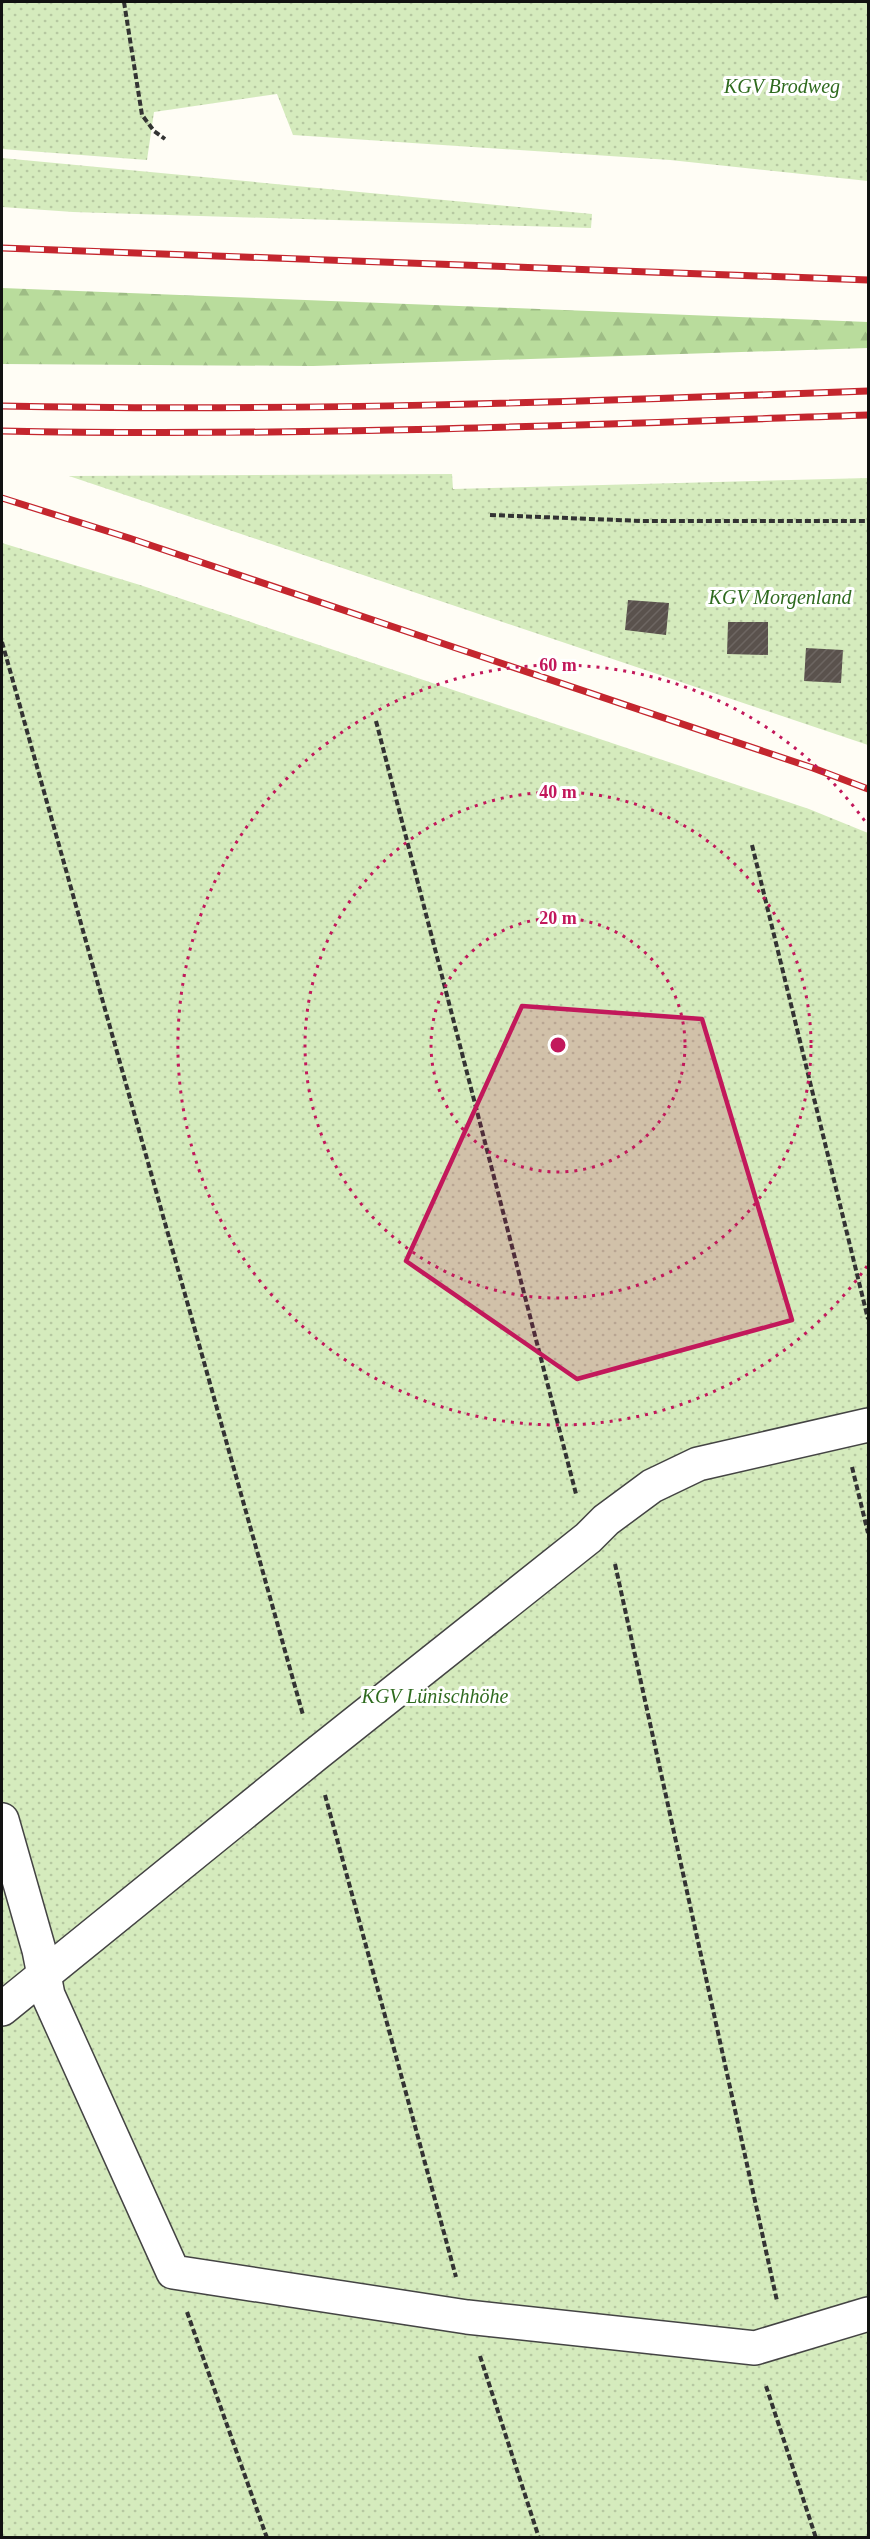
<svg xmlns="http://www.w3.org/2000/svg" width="870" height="2539" viewBox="0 0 870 2539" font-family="'Times New Roman',serif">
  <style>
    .grass { fill: url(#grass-dots) }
    .forest { fill: url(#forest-firs) }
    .building { fill: url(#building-hatch) }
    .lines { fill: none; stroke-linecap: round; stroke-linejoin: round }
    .minor-casing { stroke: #444; stroke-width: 36 }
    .path { stroke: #333; stroke-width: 4; stroke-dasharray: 6 3; stroke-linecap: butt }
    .minor { stroke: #fff; stroke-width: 33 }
    .rail-casing { stroke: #c4262e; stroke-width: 7 }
    .rail { stroke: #fff; stroke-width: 4.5; stroke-dasharray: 14; stroke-linecap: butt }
    .marked { fill: #c2185b; fill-opacity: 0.2; stroke: #c2185b; stroke-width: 4.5; stroke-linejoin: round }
    .ring { fill: none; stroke: #c2185b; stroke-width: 3; stroke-dasharray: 3 6 }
    .labels { text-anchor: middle; stroke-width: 6; stroke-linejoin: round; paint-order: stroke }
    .park-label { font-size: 20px; font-style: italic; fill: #2f6b1f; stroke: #fff }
    .centre { fill: #c2185b; stroke: #fff; stroke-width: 3 }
    .ring-label { font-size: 18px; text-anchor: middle; font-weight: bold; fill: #c2185b; stroke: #fff; stroke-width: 6; stroke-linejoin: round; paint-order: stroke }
  </style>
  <defs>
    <pattern id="grass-dots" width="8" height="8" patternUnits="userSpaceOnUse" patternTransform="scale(1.5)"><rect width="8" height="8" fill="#d5ebbd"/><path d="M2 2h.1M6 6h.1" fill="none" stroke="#b6c8a1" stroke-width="1.8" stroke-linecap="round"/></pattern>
    <pattern id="forest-firs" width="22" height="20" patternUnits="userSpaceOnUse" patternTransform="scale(1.5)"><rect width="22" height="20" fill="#b9dc9c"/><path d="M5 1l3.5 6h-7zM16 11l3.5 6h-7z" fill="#9ebc85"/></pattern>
    <pattern id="building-hatch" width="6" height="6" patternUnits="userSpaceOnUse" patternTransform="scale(1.5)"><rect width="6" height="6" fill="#5a524d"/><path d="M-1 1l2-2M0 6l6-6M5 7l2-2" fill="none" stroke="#6d6662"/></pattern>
  </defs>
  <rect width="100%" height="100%" fill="#fffdf5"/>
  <!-- grass -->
  <g class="grass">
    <polygon points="2,2 868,2 868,181 670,160 293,135 277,94 154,112 147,160 2,149"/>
    <polygon points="2,158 592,214 591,228 73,212 2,207"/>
    <polygon points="452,474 453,489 868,478 868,745 69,476"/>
    <polygon points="2,543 140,585 809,809 868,833 868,2537 2,2537"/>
  </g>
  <!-- forest -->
  <polygon class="forest" points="2,288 868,322 868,348 313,366 2,364"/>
  <!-- building -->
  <g class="building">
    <polygon points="628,600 669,603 666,635 625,630"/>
    <polygon points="728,622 768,622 768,655 727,654"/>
    <polygon points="806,648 843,650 841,683 804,681"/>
  </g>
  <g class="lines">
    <!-- minor casing -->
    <g class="minor-casing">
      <g id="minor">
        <polyline points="2,1820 39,1950 48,1995 173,2272 467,2317 755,2348 868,2314"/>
        <polyline points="2,2009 315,1755 588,1538 606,1520 652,1486 698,1464 868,1425"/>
      </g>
    </g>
    <!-- path -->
    <g class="path">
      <polyline points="124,2 142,115 154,131 165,139"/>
      <polyline points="490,515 642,521 868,521"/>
      <polyline points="2,642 303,1715"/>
      <polyline points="376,721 576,1494"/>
      <polyline points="752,845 868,1319"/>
      <polyline points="852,1467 868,1533"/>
      <polyline points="615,1564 777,2301"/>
      <polyline points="325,1795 456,2277"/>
      <polyline points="187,2312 267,2538"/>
      <polyline points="480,2356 539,2538"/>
      <polyline points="766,2386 816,2538"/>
    </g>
    <!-- minor -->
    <use href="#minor" class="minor"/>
    <!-- rail casing -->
    <g class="rail-casing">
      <g id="rail">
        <polyline points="2,248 868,280"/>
        <path d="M2,406C291,412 580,402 868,391"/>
        <path d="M2,431C291,437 579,425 868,415"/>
        <polyline points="2,498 129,538 813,768 868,789"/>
      </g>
    </g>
    <!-- rail -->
    <use href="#rail" class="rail"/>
  </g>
  <!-- marked area -->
  <path class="marked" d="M522,1006L702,1019L792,1320L577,1379L406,1261Z"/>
  <!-- distance rings -->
  <g class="ring">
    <circle cx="558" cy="1045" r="127"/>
    <circle cx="558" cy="1045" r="253"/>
    <path d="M867 1266A380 380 0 1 1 867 824"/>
  </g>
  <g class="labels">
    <!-- park labels -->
    <g class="park-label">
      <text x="782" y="93">KGV Brodweg</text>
      <text x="780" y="604">KGV Morgenland</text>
      <text x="435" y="1703">KGV Lünischhöhe</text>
    </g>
  </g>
  <circle cx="558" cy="1045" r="9" class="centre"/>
  <g class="ring-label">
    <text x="558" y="671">60 m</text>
    <text x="558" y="798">40 m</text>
    <text x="558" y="924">20 m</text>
  </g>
  <!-- border -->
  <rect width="870" height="2539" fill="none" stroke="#111111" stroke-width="6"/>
</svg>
